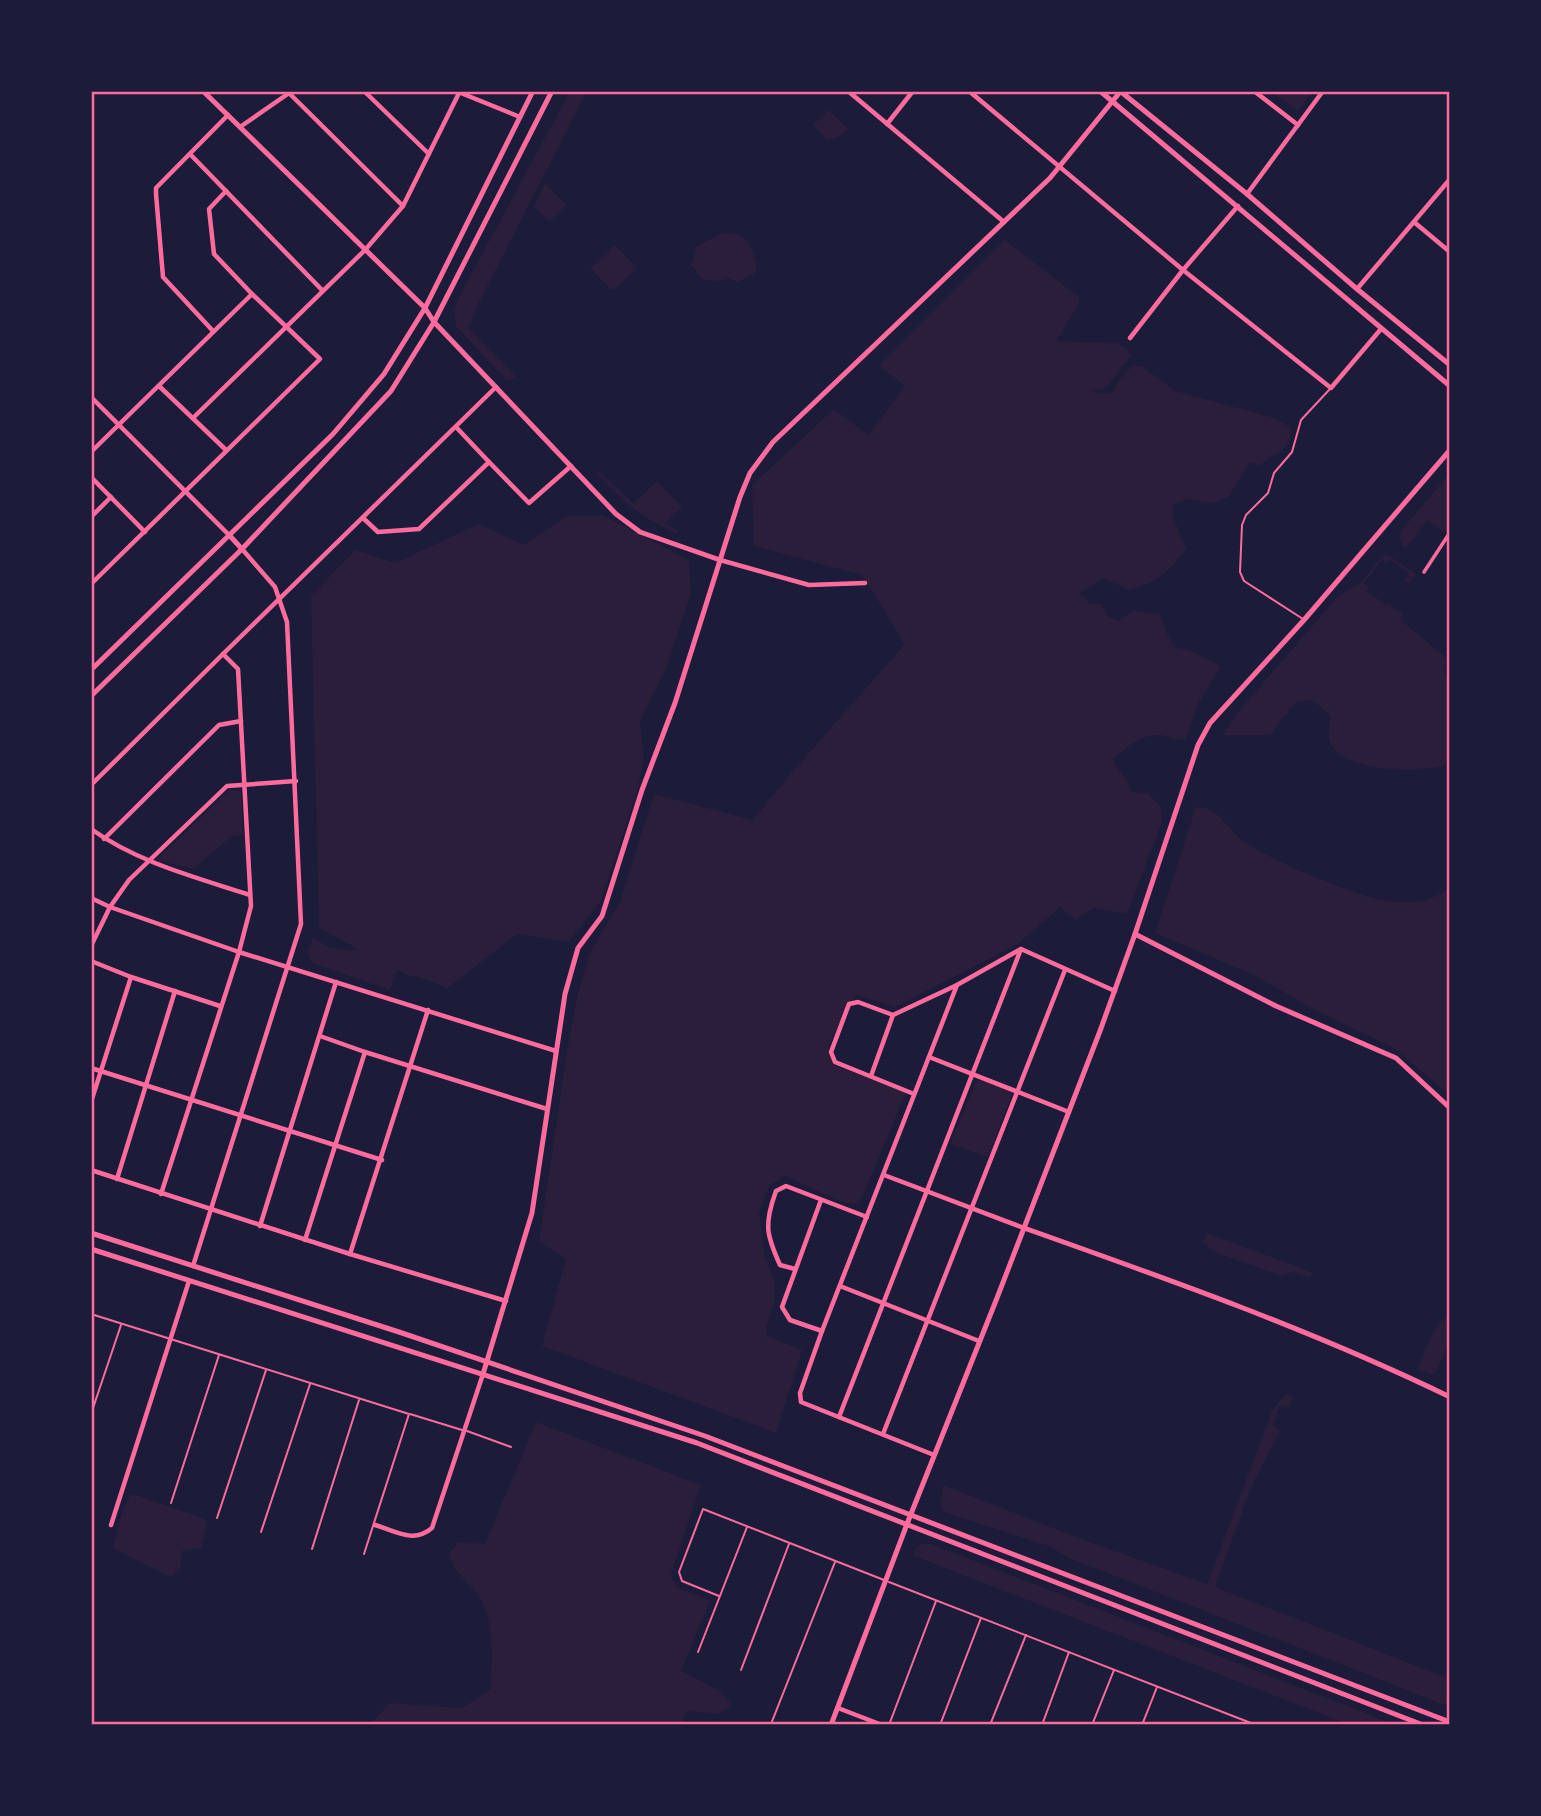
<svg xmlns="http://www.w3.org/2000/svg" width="1541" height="1816" viewBox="0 0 1541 1816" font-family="Commissioner,sans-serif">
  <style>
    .green { fill: #2a1e3b }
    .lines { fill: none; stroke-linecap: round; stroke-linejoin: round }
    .service { stroke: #ff6b9d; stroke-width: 2 }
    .pedestrian { stroke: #ff6b9d; stroke-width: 3.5 }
    .minor { stroke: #ff6b9d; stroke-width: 4.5 }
    .tertiary { stroke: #ff6b9d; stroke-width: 5 }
    .neatline { fill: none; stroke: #ff6b9d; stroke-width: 2.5 }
  </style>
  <rect width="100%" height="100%" fill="#1b1b3a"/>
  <!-- green -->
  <g class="green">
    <polygon points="570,91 587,91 478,304 469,328 515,375 515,378 507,381 456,326 454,309 466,284"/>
    <polygon points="1271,91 1313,91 1298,111"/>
    <polygon points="829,110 848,129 839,137 827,140 813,125"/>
    <polygon points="545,183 566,205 549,222 534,206"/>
    <path d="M724,232C742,234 750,239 754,256C756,264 758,267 754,274L737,282L729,278L721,281L703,280L690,264L694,258L696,247Z"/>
    <path d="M1005,240L1079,297V304L1056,341L1117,343L1128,349L1131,356L1110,383L1102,390L1092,389C1097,395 1106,394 1113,392C1117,380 1124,373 1134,365L1142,366L1175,391L1275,418L1291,428C1293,451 1273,453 1259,466L1250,462L1229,496L1213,504L1189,499L1173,504V516L1186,549C1168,573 1158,582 1129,590L1103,578L1080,593L1091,604H1101L1109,617L1118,621L1132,611L1160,614L1168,636L1175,647L1194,652L1221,666L1198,704L1186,739C1174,742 1169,735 1158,735C1140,735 1126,748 1113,759C1118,771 1127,779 1132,792L1148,793L1161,807L1162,822L1127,914L1093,908L1075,920L1060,907L1018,944L895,1007L857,995L839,1023L828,1049L835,1065L906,1093L859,1204L845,1203L785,1176L769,1186L759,1214L765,1257L774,1280V1304L766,1327L767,1336L802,1350L776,1433L542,1346L566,1259L539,1241L567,1052L577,997L590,952L619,904L654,794L753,820L791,773L905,644L862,575L754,546L752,485L834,409L868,435L905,386L879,366Z"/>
    <polygon points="615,245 635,266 635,270 615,289 611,289 590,268"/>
    <path d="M600,472L636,506L634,503L657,481L682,507L665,523L677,530L678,534C641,518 623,501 596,473Z"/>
    <polygon points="1450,473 1450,534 1445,530 1443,532 1428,520 1405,549 1399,538 1400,532"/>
    <path d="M567,516H604L689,560L691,593L667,667L640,722L644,758L638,788L601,901L569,942L517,934L446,989C432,977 414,980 397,970L390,990L312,963L307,954L313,937L330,948L355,951L358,949L319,928L311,596L355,550L395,563L479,524L524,545Z"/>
    <path d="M1388,555L1416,574L1409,584L1404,580L1409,573L1389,559L1387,563L1382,560L1364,583L1369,587L1367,591L1386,605L1388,603L1402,614V621L1443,655L1446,662L1445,674L1450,678V762C1428,776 1339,772 1330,742C1327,735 1330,723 1330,715L1312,700L1296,702L1270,735H1223L1237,713L1339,595L1360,584L1382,556Z"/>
    <polygon points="230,789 241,792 243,835 232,836 193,869 157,860"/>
    <path d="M1196,807C1220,807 1225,827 1242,840C1268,860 1350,893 1382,900C1393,902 1409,903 1420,901C1430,900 1441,893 1450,889V1095L1394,1048L1317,1011L1254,975L1155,933Z"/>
    <polygon points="981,1080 1011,1091 1012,1094 988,1157 950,1144 976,1082"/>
    <polygon points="1207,1233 1314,1273 1309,1277 1291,1272 1282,1276 1217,1253 1202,1242"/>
    <path d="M1450,1315V1340L1435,1375L1417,1370C1425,1353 1432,1323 1450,1315Z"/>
    <polygon points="1286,1393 1293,1397 1290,1407 1280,1405 1273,1425 1280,1431 1250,1490 1215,1587 1450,1679 1450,1707 1069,1558 1049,1546 946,1513 940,1505 943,1485 1084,1540 1207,1584 1272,1411"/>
    <path d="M536,1422L701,1485L671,1574L676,1587L710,1600L681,1671L720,1691L732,1705L719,1714L686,1711L682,1725H369L390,1703L462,1708L491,1689C491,1661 495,1627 482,1602C473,1582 453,1576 449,1553L458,1542L485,1544Z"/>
    <polygon points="130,1495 136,1495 205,1519 207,1525 201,1548 182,1551 180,1570 171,1577 113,1548 122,1513"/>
    <polygon points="921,1544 931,1544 1396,1725 1350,1725 914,1556 916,1547"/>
  </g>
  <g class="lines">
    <!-- service -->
    <g class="service">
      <polyline points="1303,619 1244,581 1240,572 1242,525 1246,515 1268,493 1274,473 1292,452 1301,420 1329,390"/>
      <polyline points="91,1314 409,1414 364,1554"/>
      <polyline points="91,1414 121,1325"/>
      <polyline points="410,1414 462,1430"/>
      <polyline points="467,1431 511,1447"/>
      <polyline points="171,1503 219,1355"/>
      <polyline points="217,1518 266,1370"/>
      <polyline points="261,1532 310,1384"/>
      <polyline points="312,1549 359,1400"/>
      <polyline points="889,1582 1256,1725"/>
      <polyline points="719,1596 682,1581 679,1572 703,1509 884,1580"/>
      <polyline points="698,1652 747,1527"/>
      <polyline points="741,1670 789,1544"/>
      <polyline points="771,1724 835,1562"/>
      <polyline points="889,1725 936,1601"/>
      <polyline points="940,1725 981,1618"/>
      <polyline points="990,1725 1026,1635"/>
      <polyline points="1042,1725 1069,1652"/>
      <polyline points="1092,1725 1114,1670"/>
      <polyline points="1142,1725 1157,1687"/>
    </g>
    <!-- pedestrian -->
    <polyline class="pedestrian" points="1424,572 1449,534"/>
    <!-- minor -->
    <g class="minor">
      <polyline points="364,91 429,154"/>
      <polyline points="456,91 520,117"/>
      <polyline points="848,91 1004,222"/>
      <polyline points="969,91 1183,270 1331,388 1381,329"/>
      <polyline points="1254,91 1298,125"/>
      <polyline points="289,93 403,206"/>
      <polyline points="887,124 913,91"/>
      <polyline points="240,127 292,91"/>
      <polyline points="190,154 322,290"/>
      <polyline points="1247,194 1323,91"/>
      <polyline points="1414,222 1450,252"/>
      <polyline points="1357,289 1450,179"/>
      <polyline points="213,331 163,277 156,194 156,188 228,115"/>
      <polyline points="1130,338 1183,270 1238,206"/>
      <polyline points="159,386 226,450"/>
      <polyline points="91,397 230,536"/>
      <polyline points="194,417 365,250 403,206 460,91"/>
      <polyline points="91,452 252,294"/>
      <polyline points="489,462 529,503 571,466"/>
      <polyline points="91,477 145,532"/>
      <polyline points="91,517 111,497"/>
      <polyline points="363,518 378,532 419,529 489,462 456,427"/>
      <polyline points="720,560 809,585 865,583"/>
      <polyline points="91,584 320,359 252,294 214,254 209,209 226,191"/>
      <polyline points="223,654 496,387"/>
      <polyline points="91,785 223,654 238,669 251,906 239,952 161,1194"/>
      <path d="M91,829C139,863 195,877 250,895"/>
      <polyline points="104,839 219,725 241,721"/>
      <polyline points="91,898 110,907 239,952 556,1051"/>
      <polyline points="91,946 110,907 129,880 227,786 296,781"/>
      <polyline points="91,961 131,977 220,1006"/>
      <polyline points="428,1010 350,1254 506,1301"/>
      <polyline points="893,1015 858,1002 849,1004 831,1052 835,1062 914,1094"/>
      <polyline points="320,1036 365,1052 547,1109"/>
      <polyline points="929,1057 1069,1112"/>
      <polyline points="91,1068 382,1160"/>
      <polyline points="871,1076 893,1015 957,985 1021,949 1115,991"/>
      <polyline points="91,1102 131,977"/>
      <polyline points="91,1170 350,1254"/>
      <polyline points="884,1175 1024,1228"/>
      <polyline points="117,1179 175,991"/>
      <polyline points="821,1200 782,1307 790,1320 822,1331"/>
      <polyline points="260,1226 336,982"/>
      <polyline points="305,1240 365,1052"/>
      <polyline points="193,1266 301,924 287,622 275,587 242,549"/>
      <path d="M795,1269L780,1265C766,1234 764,1224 776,1191L786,1186L867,1217"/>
      <polyline points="840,1286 979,1341"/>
      <polyline points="839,1417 1021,949"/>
      <polyline points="883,1434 1065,970"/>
      <polyline points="934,1455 801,1402 800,1393 822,1331 957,985"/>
      <polyline points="111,1525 189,1281"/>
      <path d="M375,1525C396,1531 413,1544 432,1528L483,1374"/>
      <polyline points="838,1708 882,1725"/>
      <polyline points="91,1723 92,1725"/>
    </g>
    <!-- tertiary -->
    <g class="tertiary">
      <polyline points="203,91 425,308 434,322 616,514 640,532 720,560"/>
      <polyline points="1100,91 1450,386"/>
      <polyline points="1120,91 1247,194 1357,289 1450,365"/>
      <polyline points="230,536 242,549"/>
      <polyline points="91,670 333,434 384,374 425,308 533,91"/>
      <polyline points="91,696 242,549 391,391 434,322 552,91"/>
      <polyline points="1135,934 1276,1006 1396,1058 1450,1108"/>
      <path d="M1024,1228C1168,1279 1312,1330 1450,1397"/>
      <polyline points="91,1233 399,1332 705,1436 1450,1722"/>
      <polyline points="91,1249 697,1443 1423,1725"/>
      <polyline points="483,1374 532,1213 565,994 578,948 602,916 642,790 675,703 740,497 750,473 773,442 1050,178 1120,92"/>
      <polyline points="831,1725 907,1524 997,1298 1100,1031 1135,934 1198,745 1210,723 1304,620 1450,450"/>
    </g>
  </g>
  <!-- border -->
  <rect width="1541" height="1816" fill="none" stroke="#1b1b3a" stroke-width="186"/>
  <rect x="93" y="93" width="1355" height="1630" class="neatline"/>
</svg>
